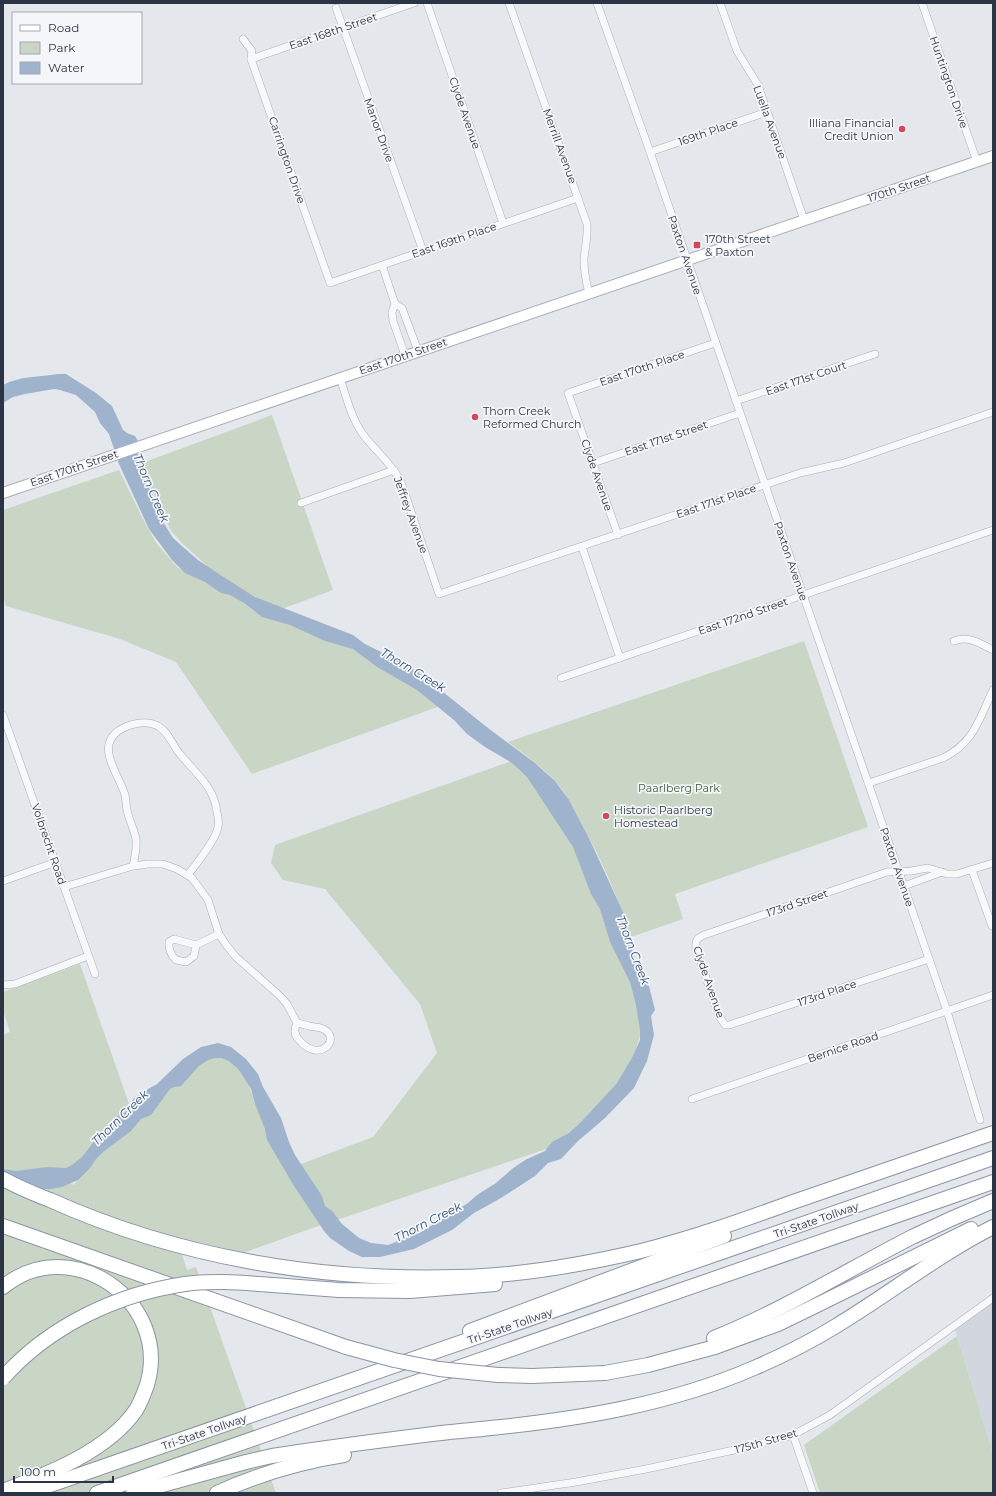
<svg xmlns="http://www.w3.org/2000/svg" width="996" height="1496" viewBox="0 0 996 1496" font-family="Montserrat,sans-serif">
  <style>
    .built { fill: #d2d6de }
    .green { fill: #c9d6c5 }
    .water { fill: #9fb4cc }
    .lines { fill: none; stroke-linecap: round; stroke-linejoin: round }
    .street-casing { stroke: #a9aeb7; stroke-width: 8 }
    .secondary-casing { stroke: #a9aeb7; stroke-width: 12 }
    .highway-casing { stroke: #8b94a3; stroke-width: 16 }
    .street { stroke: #f7f8fa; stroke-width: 7 }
    .secondary { stroke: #fff; stroke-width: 10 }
    .highway { stroke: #fff; stroke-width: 14 }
    .highway-bridge-casing { stroke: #8b94a3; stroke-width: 16; stroke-linecap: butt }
    .highway-bridge { stroke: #fff; stroke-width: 14 }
    .poi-dot { fill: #d1495b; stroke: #f4f6f9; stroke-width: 1.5 }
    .labels { text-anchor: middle; stroke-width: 3.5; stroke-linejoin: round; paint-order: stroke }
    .street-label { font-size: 11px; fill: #2b3445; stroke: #f4f6f9 }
    .poi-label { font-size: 11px; fill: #2b3445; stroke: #f4f6f9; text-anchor: start }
    .park-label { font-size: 11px; fill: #3f6138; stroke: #f4f6f9 }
    .water-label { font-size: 12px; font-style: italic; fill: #34527a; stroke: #f4f6f9 }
  </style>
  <rect width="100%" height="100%" fill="#e4e7ec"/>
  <!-- built -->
  <polygon class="built" points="993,1302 993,1454 954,1326"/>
  <!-- green -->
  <g class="green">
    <polygon points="272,415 333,590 279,610 214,574 203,562 182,543 171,531 148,482 142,463"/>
    <polygon points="119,470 143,519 157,544 178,568 259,609 320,632 413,680 443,705 252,774 176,662 120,639 6,606 3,597 3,510"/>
    <path d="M804,641L868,827L675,894L683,919L631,937C618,897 601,859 581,822C573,808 566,793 555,781C541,766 524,754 508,742Z"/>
    <polygon points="520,758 541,775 637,986 640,1035 632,1064 596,1109 555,1146 331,1222 293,1167 373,1137 437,1053 420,1004 325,889 283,880 271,863 275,845"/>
    <path d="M80,964L134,1118L67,1171H50L74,1185L95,1154L199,1062C204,1060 212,1057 217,1057C240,1059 250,1086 255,1104L324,1224L243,1253L176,1237L187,1270L196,1267L276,1493H3V1035L10,1032L3,1010V992Z"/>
    <polygon points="957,1336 993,1454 993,1493 820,1493 804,1445"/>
  </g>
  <!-- water -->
  <path class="water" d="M58,374H66L96,393L112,406L123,430L127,433L135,436L138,441V462L143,478L152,493L160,517L173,538L183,547L198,560L219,574L255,597L353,635L365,644L381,652L418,672L488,728L535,763L555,781L569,800L588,836L623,912L631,937L633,953L639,969L648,982L655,1010L651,1016L654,1035L647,1061L634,1088L605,1118L578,1141L561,1159L548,1163L535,1176L501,1198L474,1213L452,1230L414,1249L380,1257H362L349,1251L330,1238L324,1231L294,1186L267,1140L265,1129L255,1104L251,1089L239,1070L230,1062L222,1058H215L208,1060L199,1066L181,1086L174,1087L170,1089L151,1115L141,1119L131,1131L103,1152L96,1159L90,1168L78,1180L62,1187L50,1189H33L3,1185V1169L16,1171L47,1167L66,1168L72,1165L82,1157L93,1143L119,1115L126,1112L129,1109L133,1099L141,1093L157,1084L183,1059L201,1047L218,1043L231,1047L246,1059L258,1074L263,1087L281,1118L289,1142L295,1155L322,1196L325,1206L332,1211L342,1224L359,1238L371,1243L388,1245L421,1232L468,1203L477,1195L496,1183L512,1169L525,1160L545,1151L552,1142L569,1133L582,1121L617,1083L633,1056L640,1040V1031L636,1005L630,982L610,942L600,909L591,894L573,847L527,777L512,763L485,747L467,734L454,720L417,690L377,667L353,649L325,641L290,625L262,617L244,603L230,595L221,593L205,582L185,573L172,560L149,529L119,464L109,434L100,423L95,412L76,395L60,390L54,389L25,394L13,397L3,403V385C19,376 40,377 58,374Z"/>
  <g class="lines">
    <!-- street casing -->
    <g class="street-casing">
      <g id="street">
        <polyline points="427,3 503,223"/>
        <path d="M509,3L587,224C588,237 585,247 584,259C584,271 586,282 589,293"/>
        <polyline points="597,3 650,152 929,959 947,1011 980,1120"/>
        <polyline points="720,3 737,51 758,85 804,220"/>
        <polyline points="922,3 977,162"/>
        <polyline points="336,8 423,251"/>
        <polyline points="243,39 252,51 251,59 330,283 578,198"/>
        <polyline points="251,59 414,3"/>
        <polyline points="650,152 767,112"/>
        <polyline points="382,265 395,304 392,312 393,321 405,355"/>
        <polyline points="395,304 402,308 418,351"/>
        <path d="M340,378C346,396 351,417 362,433C374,450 392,463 401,482L439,594L800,473L844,463L993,412"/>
        <polyline points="736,401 875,354"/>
        <polyline points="593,463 740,413"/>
        <polyline points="301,503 394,470"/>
        <polyline points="618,535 568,393 715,343"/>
        <polyline points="582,547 620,658"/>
        <path d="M954,641C968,635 981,644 993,650"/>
        <polyline points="561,678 993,530"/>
        <polyline points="3,715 95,974"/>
        <path d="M869,783L943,758C974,743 979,719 993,690"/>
        <path d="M133,866C135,857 137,848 136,839C134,829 129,820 127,810C126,805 126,800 125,795C121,780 103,756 110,741C116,726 144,718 158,726C168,731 173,746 180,754C195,773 214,786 217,812C218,816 219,822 218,827C216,840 196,864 188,875"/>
        <polyline points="972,870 992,926"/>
        <polyline points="3,881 56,862"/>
        <polyline points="904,886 942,872"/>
        <path d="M64,887L133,866L148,864H163L177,869L192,878L208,900L219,934L227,946L236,957L280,996L287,1004L297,1023C294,1029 294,1035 299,1040C320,1065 344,1037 321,1028C318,1027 313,1027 309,1026C305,1025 302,1024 297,1023"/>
        <path d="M196,945L194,956L186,962L176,960C171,955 168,950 169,942L174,939L196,945L219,934"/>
        <path d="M929,959L729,1025H725L719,1016L696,948C695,941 697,938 704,935L887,872L911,871L928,868L947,874H957L993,863"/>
        <polyline points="3,985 15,984 88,956"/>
        <polyline points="692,1099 993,995"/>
        <polyline points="793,1435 813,1493"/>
        <polyline points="501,1493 576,1482 646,1469 734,1450 793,1435 830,1415 993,1298"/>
      </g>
    </g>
    <!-- secondary casing -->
    <g class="secondary-casing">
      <polyline id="secondary" points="3,493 993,156"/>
    </g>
    <!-- highway casing -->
    <g class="highway-casing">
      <g id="highway">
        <path d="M3,1179C18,1187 34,1194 50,1200C177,1257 318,1281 457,1277C519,1276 581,1265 641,1251C693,1238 743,1220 793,1202C860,1179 926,1156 993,1133"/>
        <polyline points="3,1226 346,1347"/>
        <polyline points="273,1285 339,1290 410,1291 495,1284"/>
        <path d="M3,1287C70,1231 172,1301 147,1385C144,1393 141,1402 136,1410C108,1451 48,1474 3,1491"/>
        <polyline points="470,1331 724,1236"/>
        <path d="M714,1338C783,1310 846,1271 912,1237C939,1224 966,1212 993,1201"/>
        <polyline points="498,1375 532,1376 605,1373 648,1365 715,1347 778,1324 813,1307 971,1229"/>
        <polyline points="27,1493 993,1158"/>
        <polyline points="97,1493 993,1182"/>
        <path d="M133,1493L246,1462L272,1456C328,1447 385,1440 441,1433C458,1431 474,1430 491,1428C580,1419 671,1404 754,1368C782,1356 810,1342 836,1326C889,1294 938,1255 993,1227"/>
        <path d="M217,1493C259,1474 298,1462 344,1455"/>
      </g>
    </g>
    <!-- street -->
    <use href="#street" class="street"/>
    <!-- secondary -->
    <use href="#secondary" class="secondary"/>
    <!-- highway -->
    <use href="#highway" class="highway"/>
    <!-- highway-bridge casing -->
    <g class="highway-bridge-casing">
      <g id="highway-bridge">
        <polyline points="346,1347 394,1360 439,1369 498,1375"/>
        <path d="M3,1378C49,1326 117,1294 185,1284C214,1280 244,1283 273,1285"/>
      </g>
    </g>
    <!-- highway-bridge -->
    <use href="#highway-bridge" class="highway-bridge"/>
  </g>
  <!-- markers -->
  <g class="poi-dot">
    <circle cx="902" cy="129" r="4"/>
    <rect x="693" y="241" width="8" height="8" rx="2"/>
    <circle cx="475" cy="417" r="4"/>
    <circle cx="606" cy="816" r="4"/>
  </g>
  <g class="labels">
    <!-- street labels -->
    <g class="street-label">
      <text transform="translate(333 31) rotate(-19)" y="4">East 168th Street</text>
      <text transform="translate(949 82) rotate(71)" y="4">Huntington Drive</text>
      <text transform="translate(465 113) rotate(71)" y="4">Clyde Avenue</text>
      <text transform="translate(770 122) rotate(70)" y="4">Luella Avenue</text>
      <text transform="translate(379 130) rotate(70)" y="4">Manor Drive</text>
      <text transform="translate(708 132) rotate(-19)" y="4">169th Place</text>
      <text transform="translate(560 146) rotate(70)" y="4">Merrill Avenue</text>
      <text transform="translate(287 160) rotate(71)" y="4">Carrington Drive</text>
      <text transform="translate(899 188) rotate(-19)" y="4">170th Street</text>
      <text transform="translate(454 240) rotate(-19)" y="4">East 169th Place</text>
      <text transform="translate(685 255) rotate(71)" y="4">Paxton Avenue</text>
      <text transform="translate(403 356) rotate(-19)" y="4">East 170th Street</text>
      <text transform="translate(642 368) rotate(-19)" y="4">East 170th Place</text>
      <text transform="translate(806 378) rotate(-19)" y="4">East 171st Court</text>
      <text transform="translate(666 438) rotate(-19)" y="4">East 171st Street</text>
      <text transform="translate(74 468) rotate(-19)" y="4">East 170th Street</text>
      <text transform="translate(597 475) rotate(71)" y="4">Clyde Avenue</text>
      <text transform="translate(716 501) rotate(-19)" y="4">East 171st Place</text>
      <text transform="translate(411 515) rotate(70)" y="4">Jeffrey Avenue</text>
      <text transform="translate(791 561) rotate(71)" y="4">Paxton Avenue</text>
      <text transform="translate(743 616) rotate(-19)" y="4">East 172nd Street</text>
      <text transform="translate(49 844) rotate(71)" y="4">Volbrecht Road</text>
      <text transform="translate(897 867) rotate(71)" y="4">Paxton Avenue</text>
      <text transform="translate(797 903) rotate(-19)" y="4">173rd Street</text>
      <text transform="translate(709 982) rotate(71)" y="4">Clyde Avenue</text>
      <text transform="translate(827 993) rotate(-19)" y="4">173rd Place</text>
      <text transform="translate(843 1047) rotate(-19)" y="4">Bernice Road</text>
      <text transform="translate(816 1220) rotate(-19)" y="4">Tri-State Tollway</text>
      <text transform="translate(510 1326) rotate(-19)" y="4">Tri-State Tollway</text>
      <text transform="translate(204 1432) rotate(-19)" y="4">Tri-State Tollway</text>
      <text transform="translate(766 1441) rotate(-16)" y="4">175th Street</text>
    </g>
    <!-- poi labels -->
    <g class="poi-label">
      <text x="894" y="127" text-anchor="end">Illiana Financial<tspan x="894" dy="13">Credit Union</tspan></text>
      <text x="705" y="243">170th Street<tspan x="705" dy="13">&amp; Paxton</tspan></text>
      <text x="483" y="415">Thorn Creek<tspan x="483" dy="13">Reformed Church</tspan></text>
      <text x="614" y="814">Historic Paarlberg<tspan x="614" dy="13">Homestead</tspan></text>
    </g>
    <!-- park labels -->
    <g class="park-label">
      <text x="679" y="792">Paarlberg Park</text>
    </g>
    <!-- water labels -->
    <g class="water-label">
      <text transform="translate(151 488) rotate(67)" y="4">Thorn Creek</text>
      <text transform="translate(413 670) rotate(31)" y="4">Thorn Creek</text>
      <text transform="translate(633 950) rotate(69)" y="4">Thorn Creek</text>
      <text transform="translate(120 1118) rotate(-44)" y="4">Thorn Creek</text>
      <text transform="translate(428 1222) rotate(-27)" y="4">Thorn Creek</text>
    </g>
  </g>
  <!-- border -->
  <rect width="996" height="1496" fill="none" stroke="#2b3445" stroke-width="8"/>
  <!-- legend -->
  <rect x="12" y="12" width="130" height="72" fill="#f4f6f9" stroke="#a4a8b1"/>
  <rect x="20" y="25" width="20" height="6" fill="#ffffff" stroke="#a4a8b1"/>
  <text x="48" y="32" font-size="12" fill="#2b3445">Road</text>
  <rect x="20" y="42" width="20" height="12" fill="#c9d6c5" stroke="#a4a8b1"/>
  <text x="48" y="52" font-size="12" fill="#2b3445">Park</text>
  <rect x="20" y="62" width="20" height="12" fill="#9fb4cc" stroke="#a4a8b1"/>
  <text x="48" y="72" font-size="12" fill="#2b3445">Water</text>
  <!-- scale -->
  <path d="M14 1476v6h99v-6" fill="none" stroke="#2b3445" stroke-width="2"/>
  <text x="20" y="1476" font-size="12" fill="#2b3445" stroke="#f4f6f9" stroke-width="3" paint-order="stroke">100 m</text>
</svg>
